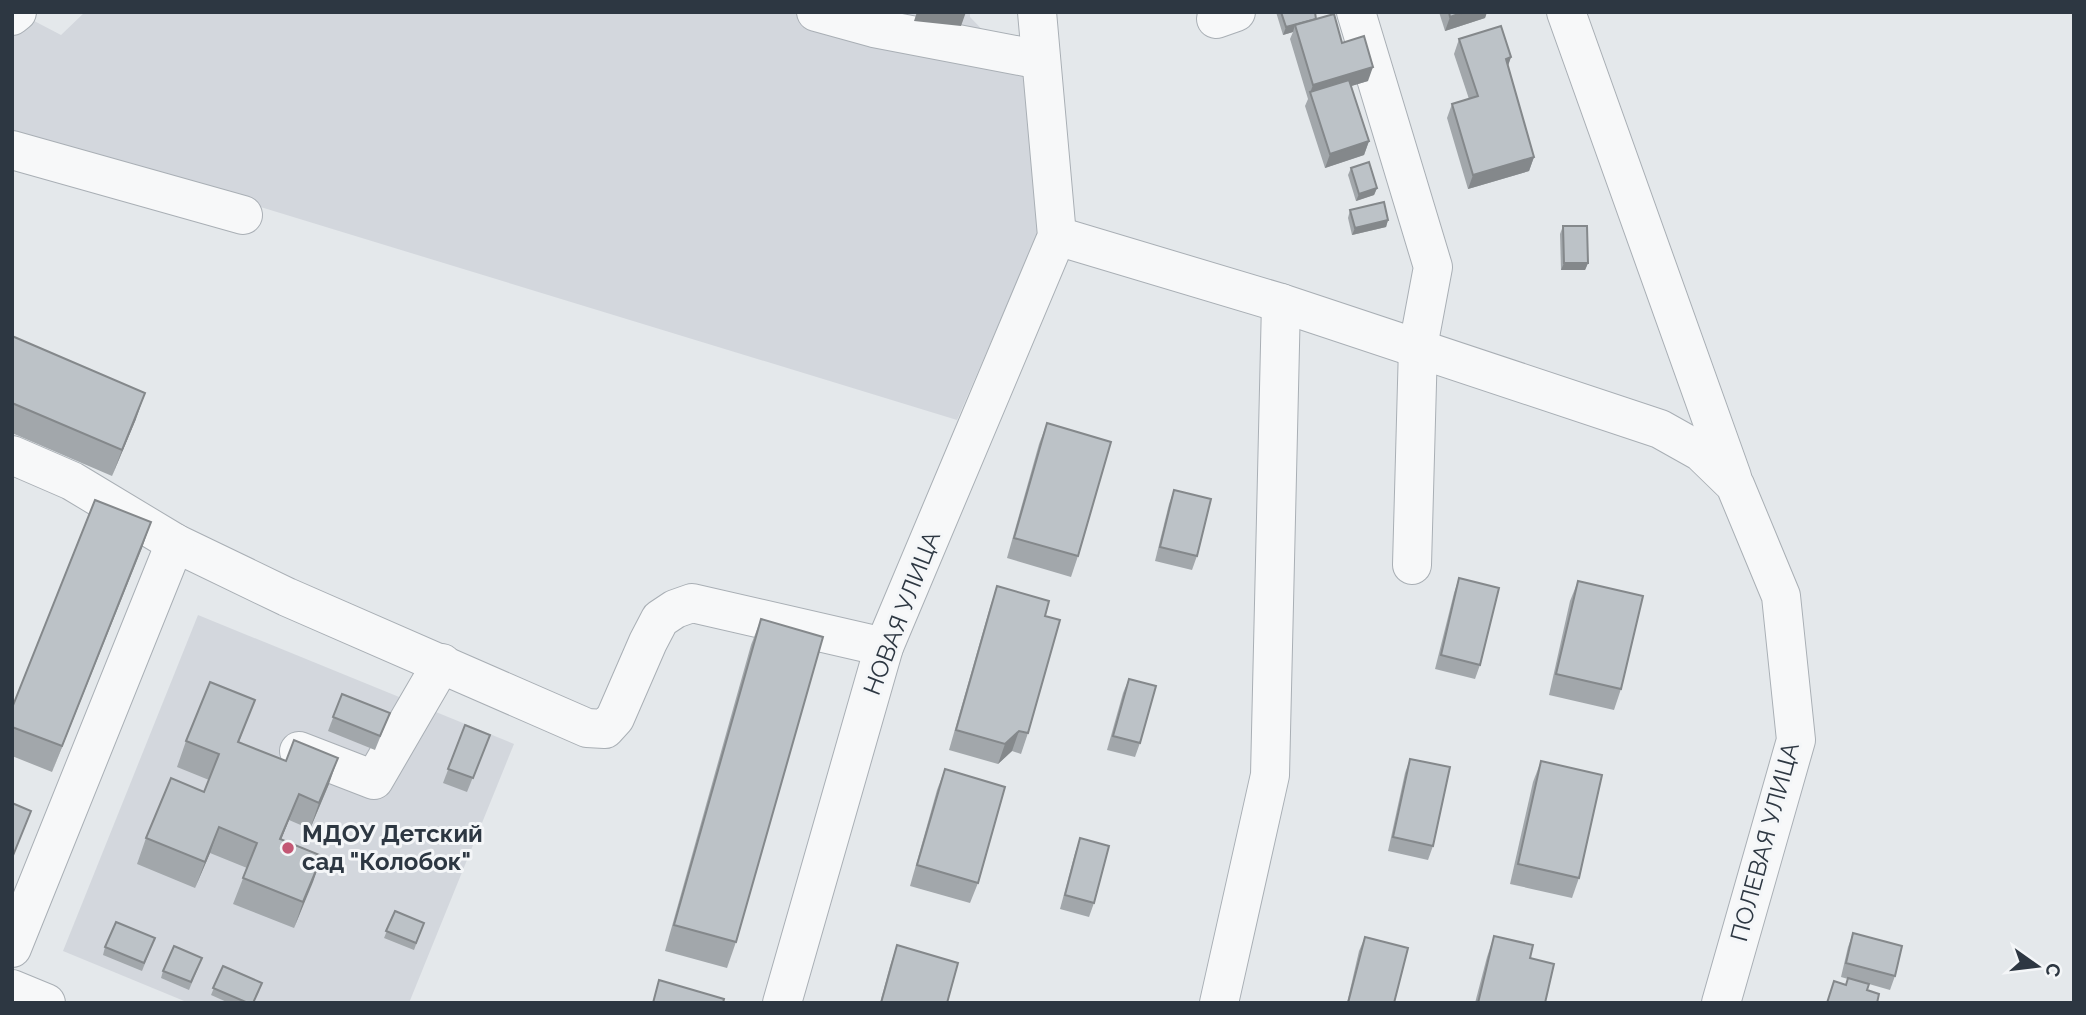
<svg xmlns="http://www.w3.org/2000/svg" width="2086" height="1015" viewBox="0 0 2086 1015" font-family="Raleway,sans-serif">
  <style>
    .built { fill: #d3d7dd }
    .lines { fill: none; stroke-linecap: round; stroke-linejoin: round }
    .minor-casing { stroke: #a9afb5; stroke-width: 40 }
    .minor { stroke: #f7f8f9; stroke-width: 38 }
    .wall { fill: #a2a7ab }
    .shaded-wall { fill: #84888b }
    .building { fill: #bcc2c7; stroke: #84888b; stroke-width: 2 }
    .poi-dot { fill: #c35774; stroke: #f4f6f8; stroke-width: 2.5 }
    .labels { text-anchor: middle; stroke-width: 6; stroke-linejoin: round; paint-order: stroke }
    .street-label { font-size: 24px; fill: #2d3742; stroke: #f4f6f8 }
    .poi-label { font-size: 24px; font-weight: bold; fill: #2d3742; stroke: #f4f6f8; text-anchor: start }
  </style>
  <rect width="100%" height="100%" fill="#e4e8eb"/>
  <!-- built -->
  <g class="built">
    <polygon points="12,12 17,12 61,35 85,12 970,12 970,17 1027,76 1038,233 957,420 12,131"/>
    <polygon points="198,615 514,744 409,1003 189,1003 63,951"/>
  </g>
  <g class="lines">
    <!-- minor casing -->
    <g class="minor-casing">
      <g id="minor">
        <polyline points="816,12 874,28 1041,60"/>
        <polyline points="1356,12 1433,267 1418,347 1412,565"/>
        <polyline points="1566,12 1732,477"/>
        <polyline points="12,16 17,12"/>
        <polyline points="1216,19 1236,12"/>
        <polyline points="12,150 243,215"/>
        <polyline points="1057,236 1281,303 1660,429 1701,452 1735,485 1781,596 1796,740 1721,1003"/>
        <polyline points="12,455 72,481 175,543 287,597 587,728 605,729 615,718 648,642 660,619 675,609 692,603 884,647"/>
        <polyline points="299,751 374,780 442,663"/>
        <polyline points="12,948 175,543"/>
        <polyline points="12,989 46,1003"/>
        <polyline points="782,1003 884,647 1057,236 1037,12"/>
        <polyline points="1219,1003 1270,775 1281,303"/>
      </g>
    </g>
    <!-- minor -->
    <use href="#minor" class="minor"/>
  </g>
  <!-- wall -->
  <g class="wall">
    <polygon points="1276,12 1315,12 1316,19 1342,43 1368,81 1351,86 1369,141 1364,155 1325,168 1305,106 1308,99 1290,39 1293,32 1283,35"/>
    <polygon points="1439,12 1487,12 1485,18 1445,31"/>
    <polygon points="1459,39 1511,57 1508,66 1534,157 1529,171 1468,189 1447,118 1452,104 1469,99 1454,54"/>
    <polygon points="1351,168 1377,188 1374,195 1356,201 1348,175"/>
    <polygon points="1350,210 1388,220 1386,227 1352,235 1348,218"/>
    <polygon points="1563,226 1588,263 1585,270 1561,270 1560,234"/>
    <polygon points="12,336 136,419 112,476 12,433"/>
    <polygon points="1047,423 1078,556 1071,577 1007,558 1039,444"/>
    <polygon points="1174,490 1197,556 1192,570 1155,561 1169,504"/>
    <polygon points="151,522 52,772 12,756 12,708"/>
    <polygon points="1459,578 1480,665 1475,679 1435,669 1454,593"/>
    <polygon points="1578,581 1621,689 1614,710 1549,695 1570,601"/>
    <polygon points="997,586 1045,616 1028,733 1021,754 1012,751 998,764 949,750 990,607"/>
    <polygon points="761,619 736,942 727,968 665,951 751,645"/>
    <polygon points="1129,679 1140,743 1135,757 1107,750 1123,693"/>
    <polygon points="342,694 390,713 375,750 328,731"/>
    <polygon points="465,725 490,735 467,792 443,783"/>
    <polygon points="245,726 239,742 329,784 310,829 289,820 281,839 322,856 294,928 233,904 247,868 210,853 195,888 137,864 146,838 204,792 209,780 177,767 186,741"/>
    <polygon points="1410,759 1433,846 1428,860 1388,851 1405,773"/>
    <polygon points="1541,761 1579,878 1572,898 1510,884 1533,782"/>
    <polygon points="945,769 978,883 970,903 910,886 937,790"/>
    <polygon points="1080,838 1094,903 1089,917 1060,909 1075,853"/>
    <polygon points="395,911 424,923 414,950 384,938"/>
    <polygon points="1853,933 1895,976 1890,990 1869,984 1867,990 1877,1003 1827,1003 1834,981 1846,985 1848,979 1841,977 1848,947"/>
    <polygon points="1494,936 1530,958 1545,1003 1475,1003 1487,957"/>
    <polygon points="1365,937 1394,1003 1347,1003 1359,951"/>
    <polygon points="155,938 142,971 103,955 105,947"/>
    <polygon points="897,945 947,1003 880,1003 890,966"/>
    <polygon points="202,958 189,990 161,978 163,971"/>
    <polygon points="223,966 254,1003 229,1003 211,995"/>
  </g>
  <!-- shaded-wall -->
  <g class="shaded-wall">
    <polygon points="917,12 966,12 961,26 914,21"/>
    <polygon points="1464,12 1487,12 1485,18 1445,31 1450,17"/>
    <polygon points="1316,19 1295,25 1293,32 1283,35 1286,27"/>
    <polygon points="1511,57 1506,71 1506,59"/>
    <polygon points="1373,67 1368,81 1312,98 1310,93 1313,85"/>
    <polygon points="1369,141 1364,155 1325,168 1330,154"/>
    <polygon points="1534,157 1529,171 1468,189 1473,175"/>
    <polygon points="1377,188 1374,195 1356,201 1359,194"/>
    <polygon points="1388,220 1386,227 1352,235 1355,228"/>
    <polygon points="1564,263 1588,263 1585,270 1561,270"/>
    <polygon points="145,393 136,419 112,476 122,450"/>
    <polygon points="151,522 142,548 52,772 62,746"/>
    <polygon points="1019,731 1012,751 998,764 1005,744"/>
    <polygon points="338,758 329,784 310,829 319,803"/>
    <polygon points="299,794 289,820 271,865 280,839"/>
    <polygon points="219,827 210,853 195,888 205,862"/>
    <polygon points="322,856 313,882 294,928 303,902"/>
  </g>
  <!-- building -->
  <g class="building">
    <polygon points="1281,12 1315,12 1316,19 1286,27"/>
    <polygon points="1449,12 1464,12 1450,17"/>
    <polygon points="1334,14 1342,43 1364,36 1373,67 1313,85 1295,25"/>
    <polygon points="1501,26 1511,57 1506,59 1534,157 1473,175 1452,104 1478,96 1459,39"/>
    <polygon points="1349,80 1369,141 1330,154 1310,92"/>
    <polygon points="1369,162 1377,188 1359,194 1351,168"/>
    <polygon points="1384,202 1388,220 1355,228 1350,210"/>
    <polygon points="1563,226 1587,226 1588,263 1564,263"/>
    <polygon points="12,336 145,393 122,450 12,403"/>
    <polygon points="1047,423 1111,442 1078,556 1014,538"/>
    <polygon points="1174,490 1211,499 1197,556 1160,547"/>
    <polygon points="95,500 151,522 62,746 12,727 12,708"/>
    <polygon points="1459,578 1499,588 1480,665 1441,655"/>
    <polygon points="1578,581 1643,596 1621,689 1556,674"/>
    <polygon points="997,586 1049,601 1045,616 1060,620 1028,733 1019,731 1005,744 956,730"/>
    <polygon points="761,619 823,637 736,942 674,925"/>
    <polygon points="1129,679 1156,686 1140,743 1113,736"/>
    <polygon points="210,682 255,700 238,742 286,761 294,740 338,758 319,803 299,794 280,839 322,856 303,902 243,878 257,843 219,827 205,862 146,838 171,778 204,792 219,754 186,741"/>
    <polygon points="342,694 390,713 380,736 333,717"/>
    <polygon points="465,725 490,735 473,778 448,769"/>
    <polygon points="1410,759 1450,767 1433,846 1393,837"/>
    <polygon points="1541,761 1602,775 1579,878 1518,864"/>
    <polygon points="945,769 1005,787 978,883 917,865"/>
    <polygon points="12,803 31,811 12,858"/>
    <polygon points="1080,838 1109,846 1094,903 1065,895"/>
    <polygon points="395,911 424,923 416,943 386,931"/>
    <polygon points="116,922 155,938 144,963 105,947"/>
    <polygon points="1853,933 1902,946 1895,976 1846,963"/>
    <polygon points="1494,936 1533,945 1530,958 1554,964 1545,1003 1478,1003"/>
    <polygon points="1365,937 1408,948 1394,1003 1348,1003"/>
    <polygon points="897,945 958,963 947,1003 881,1003"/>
    <polygon points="174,946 202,958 191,982 163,971"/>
    <polygon points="223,966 262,983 253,1003 248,1003 213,988"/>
    <polygon points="1848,978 1869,984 1867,990 1879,994 1877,1003 1827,1003 1834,981 1846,985"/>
    <polygon points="659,980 724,999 723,1003 653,1003"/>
  </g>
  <!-- markers -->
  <circle class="poi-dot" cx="288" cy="848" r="7"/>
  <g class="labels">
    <!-- street labels -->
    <g class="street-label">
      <text transform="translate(902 613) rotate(-69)" y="8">НОВАЯ УЛИЦА</text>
      <text transform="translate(1765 842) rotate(-75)" y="8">ПОЛЕВАЯ УЛИЦА</text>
    </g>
    <!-- poi labels -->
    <g class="poi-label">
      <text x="302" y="842">МДОУ Детский<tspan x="302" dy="28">сад "Колобок"</tspan></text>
    </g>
  </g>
  <!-- border -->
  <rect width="2086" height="1015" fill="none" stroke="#2d3742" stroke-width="28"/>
  <!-- north arrow -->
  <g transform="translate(2037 966) rotate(104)" stroke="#f4f6f8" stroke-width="5" paint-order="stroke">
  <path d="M0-5L12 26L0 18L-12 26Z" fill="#2d3742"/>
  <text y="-10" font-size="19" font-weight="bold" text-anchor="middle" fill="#2d3742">С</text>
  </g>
</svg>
